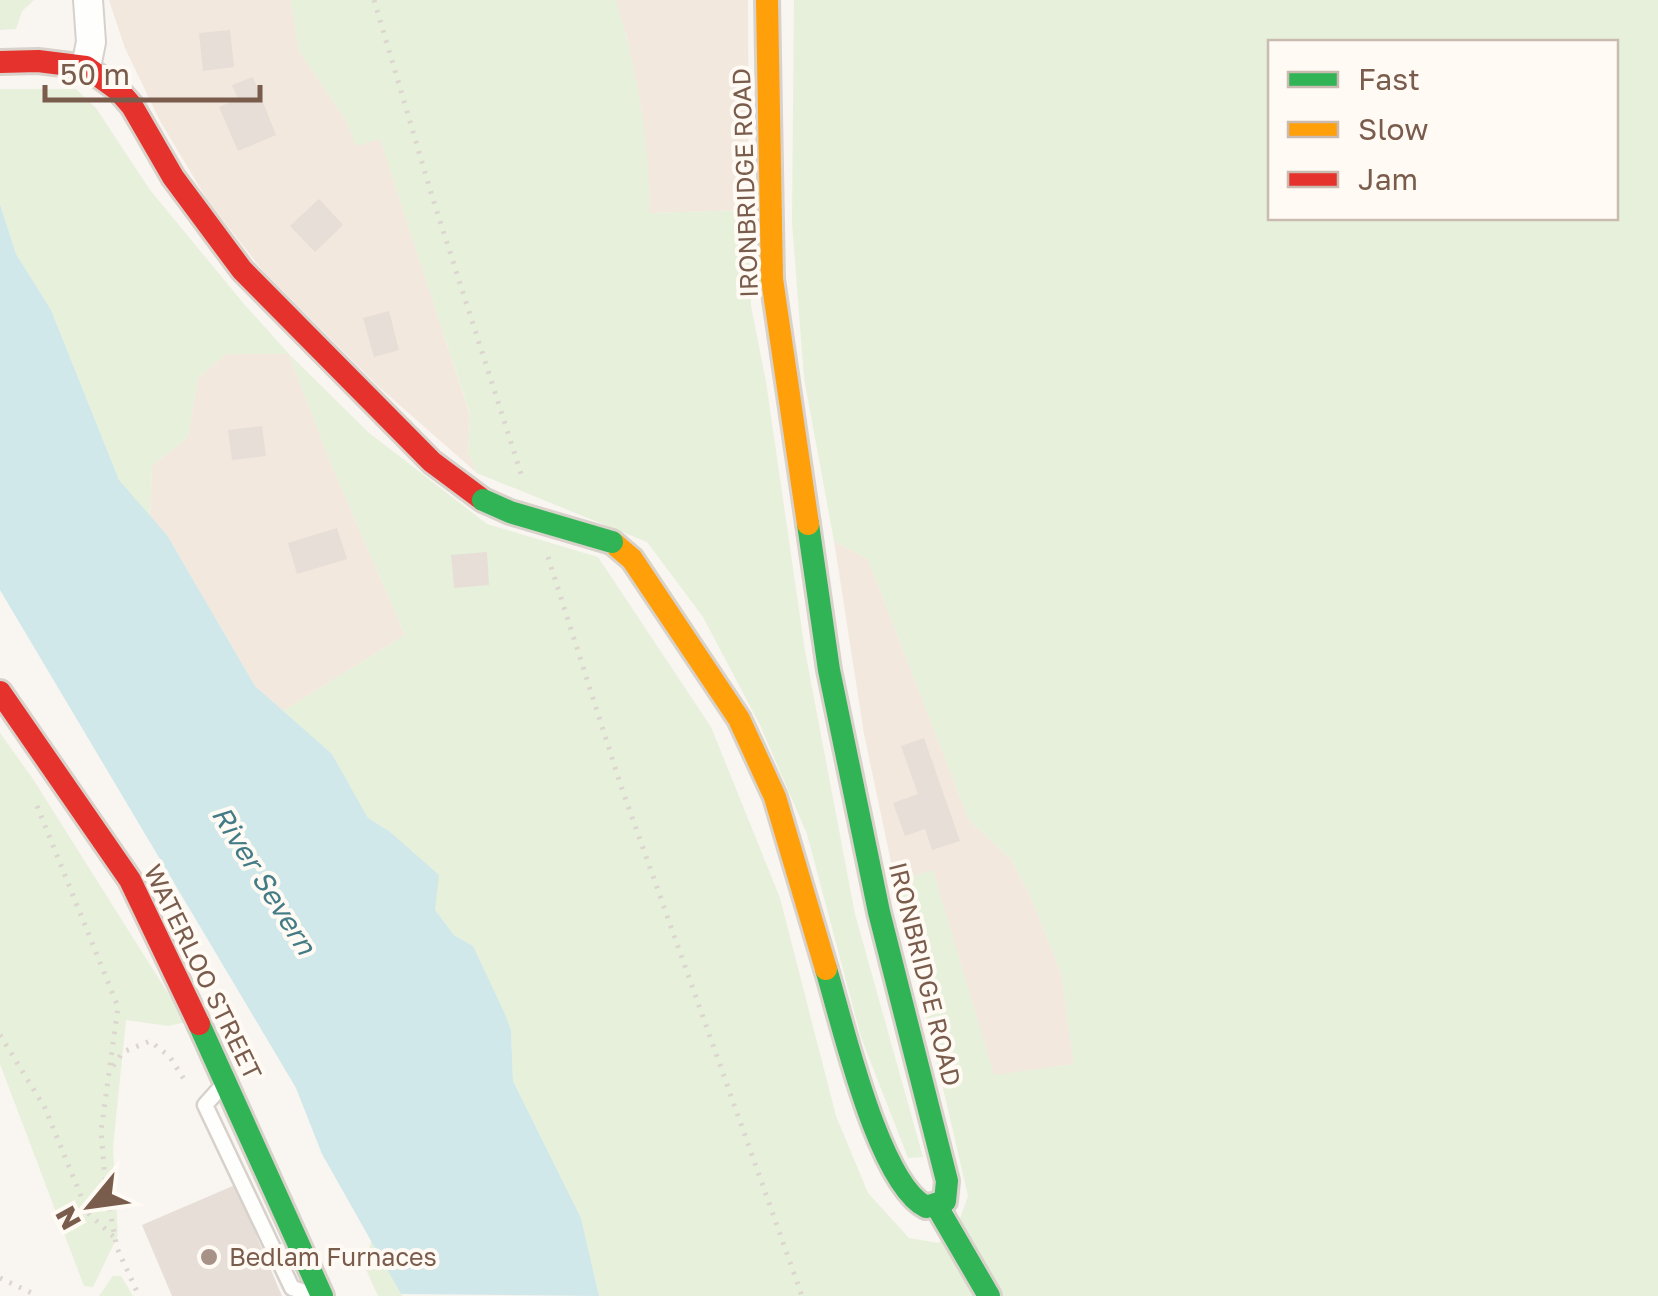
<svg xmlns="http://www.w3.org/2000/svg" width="1658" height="1296" viewBox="0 0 1658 1296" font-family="'Golos Text',sans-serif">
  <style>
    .residential { fill: #f2e8de }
    .green { fill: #e7f0db; fill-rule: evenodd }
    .water { fill: #d0e8ea }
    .building { fill: #e6ded7 }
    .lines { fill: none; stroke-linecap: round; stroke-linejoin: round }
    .lane-casing { stroke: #d7d1cb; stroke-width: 19 }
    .street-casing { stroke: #d7d1cb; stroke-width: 32 }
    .fast-casing { stroke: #d9d2cb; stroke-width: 28 }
    .slow-casing { stroke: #d9d2cb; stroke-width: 28 }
    .jam-casing { stroke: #d9d2cb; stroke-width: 28 }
    .path { stroke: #dcd5d0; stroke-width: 5; stroke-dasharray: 2.5 8; stroke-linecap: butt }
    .lane { stroke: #fefefd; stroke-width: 14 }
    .street { stroke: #fefefd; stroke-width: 28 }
    .fast { stroke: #30b455; stroke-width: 22 }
    .slow { stroke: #ff9f0a; stroke-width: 22 }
    .jam { stroke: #e5322d; stroke-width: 22 }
    .fast-bridge-casing { stroke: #d9d2cb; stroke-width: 28; stroke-linecap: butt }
    .fast-bridge { stroke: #30b455; stroke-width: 22 }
    .poi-dot { fill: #a69286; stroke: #fffaf3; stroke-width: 4 }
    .labels { text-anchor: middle; stroke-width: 8; stroke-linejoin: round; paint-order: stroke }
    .street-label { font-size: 25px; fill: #7a5c4d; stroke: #fffaf3 }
    .poi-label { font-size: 25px; fill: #7a5c4d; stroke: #fffaf3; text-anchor: start }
    .water-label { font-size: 28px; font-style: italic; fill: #437c86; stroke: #fffaf3 }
  </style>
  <rect width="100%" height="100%" fill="#f9f5f0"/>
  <!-- residential -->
  <g class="residential">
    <polygon points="109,0 291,0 299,51 346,120 356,145 380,138 470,415 468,452 477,473 379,387 263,271 208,201 160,121 125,48"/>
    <polygon points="614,0 748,0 749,210 649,213 638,94 627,38"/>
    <polygon points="226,354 289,354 329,459 405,635 283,711 255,686 167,535 150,516 152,466 188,437 198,378"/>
    <polygon points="834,541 868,559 969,820 1011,859 1030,895 1061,973 1074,1064 994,1076 933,871 895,881 864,734"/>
  </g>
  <!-- green -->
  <g class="green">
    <polygon points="0,0 34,0 22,11 16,29 0,30"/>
    <path d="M291,0H616C635,62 652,148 649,213L749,210L751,306L766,382L805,651L855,914L923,1157L908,1158L861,1037L807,834L760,725L703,617L647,542L477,473L468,452L470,414L380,139L356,146L346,120L299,51Z"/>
    <path d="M794,0H1658V1296H599L581,1218L513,1081L511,1030L473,946L454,935L435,910L389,831L368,818L332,754L283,711L405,635L329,459L289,354H226L198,378L188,437L152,466L150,516L119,480L51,310L16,254L0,204V89H76L96,108L150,190L244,304L289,354L368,432L487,524L598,557L711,727L780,898L836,1116L868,1193L909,1238L938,1243L954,1235L968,1196L895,881L933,870L994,1075L1074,1064L1061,973L1030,895L1011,859L969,820L868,559L834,541L804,378L792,222ZM1270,42H1616V218H1270Z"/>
    <polygon points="0,733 33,779 186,1022 168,1026 126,1020 113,1147 118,1235 93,1287 84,1286 0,1064"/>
    <polygon points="372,1239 401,1294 403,1296 378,1296 364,1265"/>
    <polygon points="113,1276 121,1276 133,1296 99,1296"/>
  </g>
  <!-- water -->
  <polygon class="water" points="0,204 16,254 51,310 119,480 167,535 255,686 332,754 368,818 389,831 439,875 435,910 454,935 473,946 504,1012 511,1030 513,1081 581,1218 599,1296 401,1294 322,1154 296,1088 0,590"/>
  <!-- building -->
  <g class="building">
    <polygon points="230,30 234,67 203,71 199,33"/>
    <polygon points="253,77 276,135 238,151 219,107 238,99 232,85"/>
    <polygon points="319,199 343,225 315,252 290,226"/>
    <polygon points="389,311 399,350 374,357 363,318"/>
    <polygon points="262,426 266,456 232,460 228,430"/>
    <polygon points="337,528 347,559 297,574 288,543"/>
    <polygon points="487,552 489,585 454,588 451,555"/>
    <polygon points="924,738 960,841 932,850 925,829 905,836 893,803 918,794 901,746"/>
    <polygon points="235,1185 282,1296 172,1296 142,1225"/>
  </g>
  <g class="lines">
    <!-- lane casing -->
    <g class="lane-casing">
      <polyline id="lane" points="222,1086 205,1105 292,1288 311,1294"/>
    </g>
    <!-- street casing -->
    <g class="street-casing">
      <polyline id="street" points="86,67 91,42 88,0"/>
    </g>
    <!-- fast casing -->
    <g class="fast-casing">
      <g id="fast">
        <path d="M808,524L829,670L879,912L947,1181L945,1201L926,1207C878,1183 842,1021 826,969"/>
        <polyline points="199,1024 322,1296"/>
        <polyline points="936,1205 989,1296"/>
      </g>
    </g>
    <!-- slow casing -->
    <g class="slow-casing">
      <g id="slow">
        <polyline points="767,0 772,279 808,524"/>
        <polyline points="612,542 632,559 739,719 775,797 826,969"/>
      </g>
    </g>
    <!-- jam casing -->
    <g class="jam-casing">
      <g id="jam">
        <polyline points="0,62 38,61 86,67 118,90 132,106 173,177 242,270 432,462 483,500"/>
        <polyline points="0,692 130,880 199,1024"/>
      </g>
    </g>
    <!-- path -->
    <g class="path">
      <polyline points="374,0 432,196 523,480"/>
      <polyline points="548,557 621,786 802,1296"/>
      <polyline points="37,806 118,1007 101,1131 106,1190 117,1248 139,1296"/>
      <polyline points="0,1035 45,1108 88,1213 115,1238"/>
      <polyline points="113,1066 123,1052 150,1041 170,1057 187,1084"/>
      <polyline points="0,1278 38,1296"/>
    </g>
    <!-- lane -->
    <use href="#lane" class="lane"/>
    <!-- street -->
    <use href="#street" class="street"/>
    <!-- fast -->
    <use href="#fast" class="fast"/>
    <!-- slow -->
    <use href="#slow" class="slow"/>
    <!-- jam -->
    <use href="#jam" class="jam"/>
    <!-- fast-bridge casing -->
    <g class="fast-bridge-casing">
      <polyline id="fast-bridge" points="483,500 510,512 612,542"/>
    </g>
    <!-- fast-bridge -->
    <use href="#fast-bridge" class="fast-bridge"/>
  </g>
  <!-- markers -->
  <circle class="poi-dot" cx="209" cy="1257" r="10"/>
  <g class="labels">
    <!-- street labels -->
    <g class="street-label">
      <text transform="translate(745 183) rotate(-92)" y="9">IRONBRIDGE ROAD</text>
      <text transform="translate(203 972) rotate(64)" y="9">WATERLOO STREET</text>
      <text transform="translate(925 974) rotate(76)" y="9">IRONBRIDGE ROAD</text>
    </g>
    <!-- poi labels -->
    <g class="poi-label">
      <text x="229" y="1266">Bedlam Furnaces</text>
    </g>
    <!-- water labels -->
    <g class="water-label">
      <text transform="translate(264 880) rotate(58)" y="10">River Severn</text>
    </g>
  </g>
  <!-- legend -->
  <rect x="1268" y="40" width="350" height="180" fill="#fffaf3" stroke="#cabbb1" stroke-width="2.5"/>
  <rect x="1288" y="72" width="50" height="15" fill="#30b455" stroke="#cabbb1" stroke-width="2.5"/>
  <text x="1358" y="90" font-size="30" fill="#7a5c4d">Fast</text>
  <rect x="1288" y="122" width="50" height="15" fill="#ff9f0a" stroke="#cabbb1" stroke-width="2.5"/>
  <text x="1358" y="140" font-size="30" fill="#7a5c4d">Slow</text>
  <rect x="1288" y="172" width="50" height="15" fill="#e5322d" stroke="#cabbb1" stroke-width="2.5"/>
  <text x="1358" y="190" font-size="30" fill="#7a5c4d">Jam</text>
  <!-- north arrow -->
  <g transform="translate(90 1206) rotate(241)" stroke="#fffaf3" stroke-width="8" paint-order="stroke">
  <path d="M0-8L18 38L0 25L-18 38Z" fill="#7a5c4d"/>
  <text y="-15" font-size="28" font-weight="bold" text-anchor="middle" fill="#7a5c4d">N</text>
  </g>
  <!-- scale -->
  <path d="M45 85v15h215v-15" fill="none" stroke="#7a5c4d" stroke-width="5"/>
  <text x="60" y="85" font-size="30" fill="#7a5c4d" stroke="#fffaf3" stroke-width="8" paint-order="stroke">50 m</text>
</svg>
